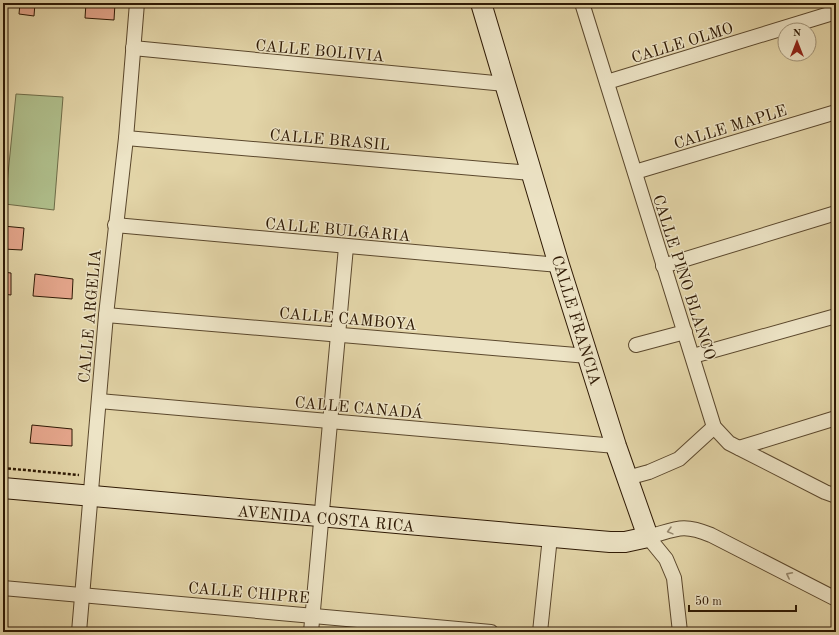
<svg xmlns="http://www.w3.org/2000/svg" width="839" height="635" viewBox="0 0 839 635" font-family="'Old Standard TT',serif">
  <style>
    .green { fill: #afbe8b; stroke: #6e6c48 }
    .building { fill: #e5a68c; stroke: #2e1904 }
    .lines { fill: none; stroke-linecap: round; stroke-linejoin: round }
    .street-casing { stroke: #5b482d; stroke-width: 16 }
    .secondary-casing { stroke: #2e1904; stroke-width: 22 }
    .path { stroke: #2e1904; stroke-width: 2.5; stroke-dasharray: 3 2; stroke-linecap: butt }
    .street { stroke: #ede4c6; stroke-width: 14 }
    .secondary { stroke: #ede4c6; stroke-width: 20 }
    .oneway { stroke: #97896f }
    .labels { text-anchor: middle; stroke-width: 3; stroke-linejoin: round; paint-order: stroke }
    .street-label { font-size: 16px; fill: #2e1904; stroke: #ede4c6 }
  </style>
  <rect width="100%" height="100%" fill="#e3d5a8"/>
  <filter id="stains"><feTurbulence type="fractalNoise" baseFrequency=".005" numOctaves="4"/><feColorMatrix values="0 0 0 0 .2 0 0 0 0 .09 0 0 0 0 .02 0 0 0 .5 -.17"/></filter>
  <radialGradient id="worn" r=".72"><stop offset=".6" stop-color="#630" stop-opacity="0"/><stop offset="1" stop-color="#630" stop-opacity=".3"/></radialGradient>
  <!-- green -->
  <polygon class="green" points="16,94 63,97 54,210 5,204"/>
  <!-- building -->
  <g class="building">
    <polygon points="20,3 35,3 34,16 19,14"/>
    <polygon points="86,3 115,3 114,20 85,18"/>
    <polygon points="3,226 24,228 22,250 3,249"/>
    <polygon points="3,272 11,273 11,295 3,294"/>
    <polygon points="35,274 73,279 72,299 33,296"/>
    <polygon points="32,425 72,429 72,446 30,443"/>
  </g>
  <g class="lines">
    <!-- street casing -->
    <g class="street-casing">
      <g id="street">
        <polyline points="582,3 714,427 729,443 825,492 836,496"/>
        <polyline points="133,48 505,84"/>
        <polyline points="607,82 836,12"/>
        <polyline points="126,138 531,173"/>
        <polyline points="635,172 836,112"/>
        <polyline points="115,225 559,265"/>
        <polyline points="663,266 836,213"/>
        <polyline points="106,315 588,356"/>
        <polyline points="636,345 685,332"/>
        <polyline points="693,356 836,316"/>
        <polyline points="99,401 616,446"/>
        <polyline points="739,448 836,418"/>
        <polyline points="627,478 649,472 679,459 714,427"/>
        <polyline points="3,588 491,632"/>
        <polyline points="79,632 106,315 126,138 137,3"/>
        <polyline points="311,632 346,247"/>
        <polyline points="540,632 550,537"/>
        <path d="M680,632L674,578L666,559L648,537C677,529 682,523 711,535L836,599"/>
      </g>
    </g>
    <!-- secondary casing -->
    <g class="secondary-casing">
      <polyline id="secondary" points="3,488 610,542 625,542 648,537 616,446 559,265 481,3"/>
    </g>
    <!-- path -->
    <polyline class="path" points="3,468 79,475"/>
    <!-- street -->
    <use href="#street" class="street"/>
    <!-- secondary -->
    <use href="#secondary" class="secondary"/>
  </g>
  <!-- one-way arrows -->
  <defs><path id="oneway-chevron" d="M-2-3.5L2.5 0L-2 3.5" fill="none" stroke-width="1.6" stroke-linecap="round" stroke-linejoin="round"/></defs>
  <g class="oneway">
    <use href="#oneway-chevron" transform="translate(670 531) rotate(165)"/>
    <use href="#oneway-chevron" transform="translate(789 575) rotate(-153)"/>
  </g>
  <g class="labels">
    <!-- street labels -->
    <g class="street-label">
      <text transform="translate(682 42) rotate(-17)" y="6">CALLE OLMO</text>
      <text transform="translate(320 50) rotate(5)" y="6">CALLE BOLIVIA</text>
      <text transform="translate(730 126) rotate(-17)" y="6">CALLE MAPLE</text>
      <text transform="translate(330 139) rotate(5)" y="6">CALLE BRASIL</text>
      <text transform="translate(338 229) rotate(5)" y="6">CALLE BULGARIA</text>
      <text transform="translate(685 277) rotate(72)" y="6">CALLE PINO BLANCO</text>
      <text transform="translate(89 316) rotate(-85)" y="6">CALLE ARGELIA</text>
      <text transform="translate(348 318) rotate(5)" y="6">CALLE CAMBOYA</text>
      <text transform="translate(577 320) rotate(73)" y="6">CALLE FRANCIA</text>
      <text transform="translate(359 407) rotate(5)" y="6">CALLE CANADÁ</text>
      <text transform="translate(326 518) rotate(5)" y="6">AVENIDA COSTA RICA</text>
      <text transform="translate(249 592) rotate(5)" y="6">CALLE CHIPRE</text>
    </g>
  </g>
  <!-- margin -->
  <rect width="839" height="635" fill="none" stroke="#e3d5a8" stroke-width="16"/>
  <rect x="4" y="4" width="831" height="627" fill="none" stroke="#2e1904" stroke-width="2"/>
  <rect x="8" y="8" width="823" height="619" fill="none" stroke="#2e1904"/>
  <!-- north arrow -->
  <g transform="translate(797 42)"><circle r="19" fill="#ede4c6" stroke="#a19378"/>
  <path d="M0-3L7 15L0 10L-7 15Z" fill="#8f2418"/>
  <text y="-6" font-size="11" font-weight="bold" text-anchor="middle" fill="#2e1904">N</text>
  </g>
  <!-- scale -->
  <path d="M689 605v6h107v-6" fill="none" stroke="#2e1904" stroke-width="2"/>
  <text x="695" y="605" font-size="12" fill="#2e1904" stroke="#ede4c6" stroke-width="3" paint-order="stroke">50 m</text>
  <rect width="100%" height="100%" filter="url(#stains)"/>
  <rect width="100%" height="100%" fill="url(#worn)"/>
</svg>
